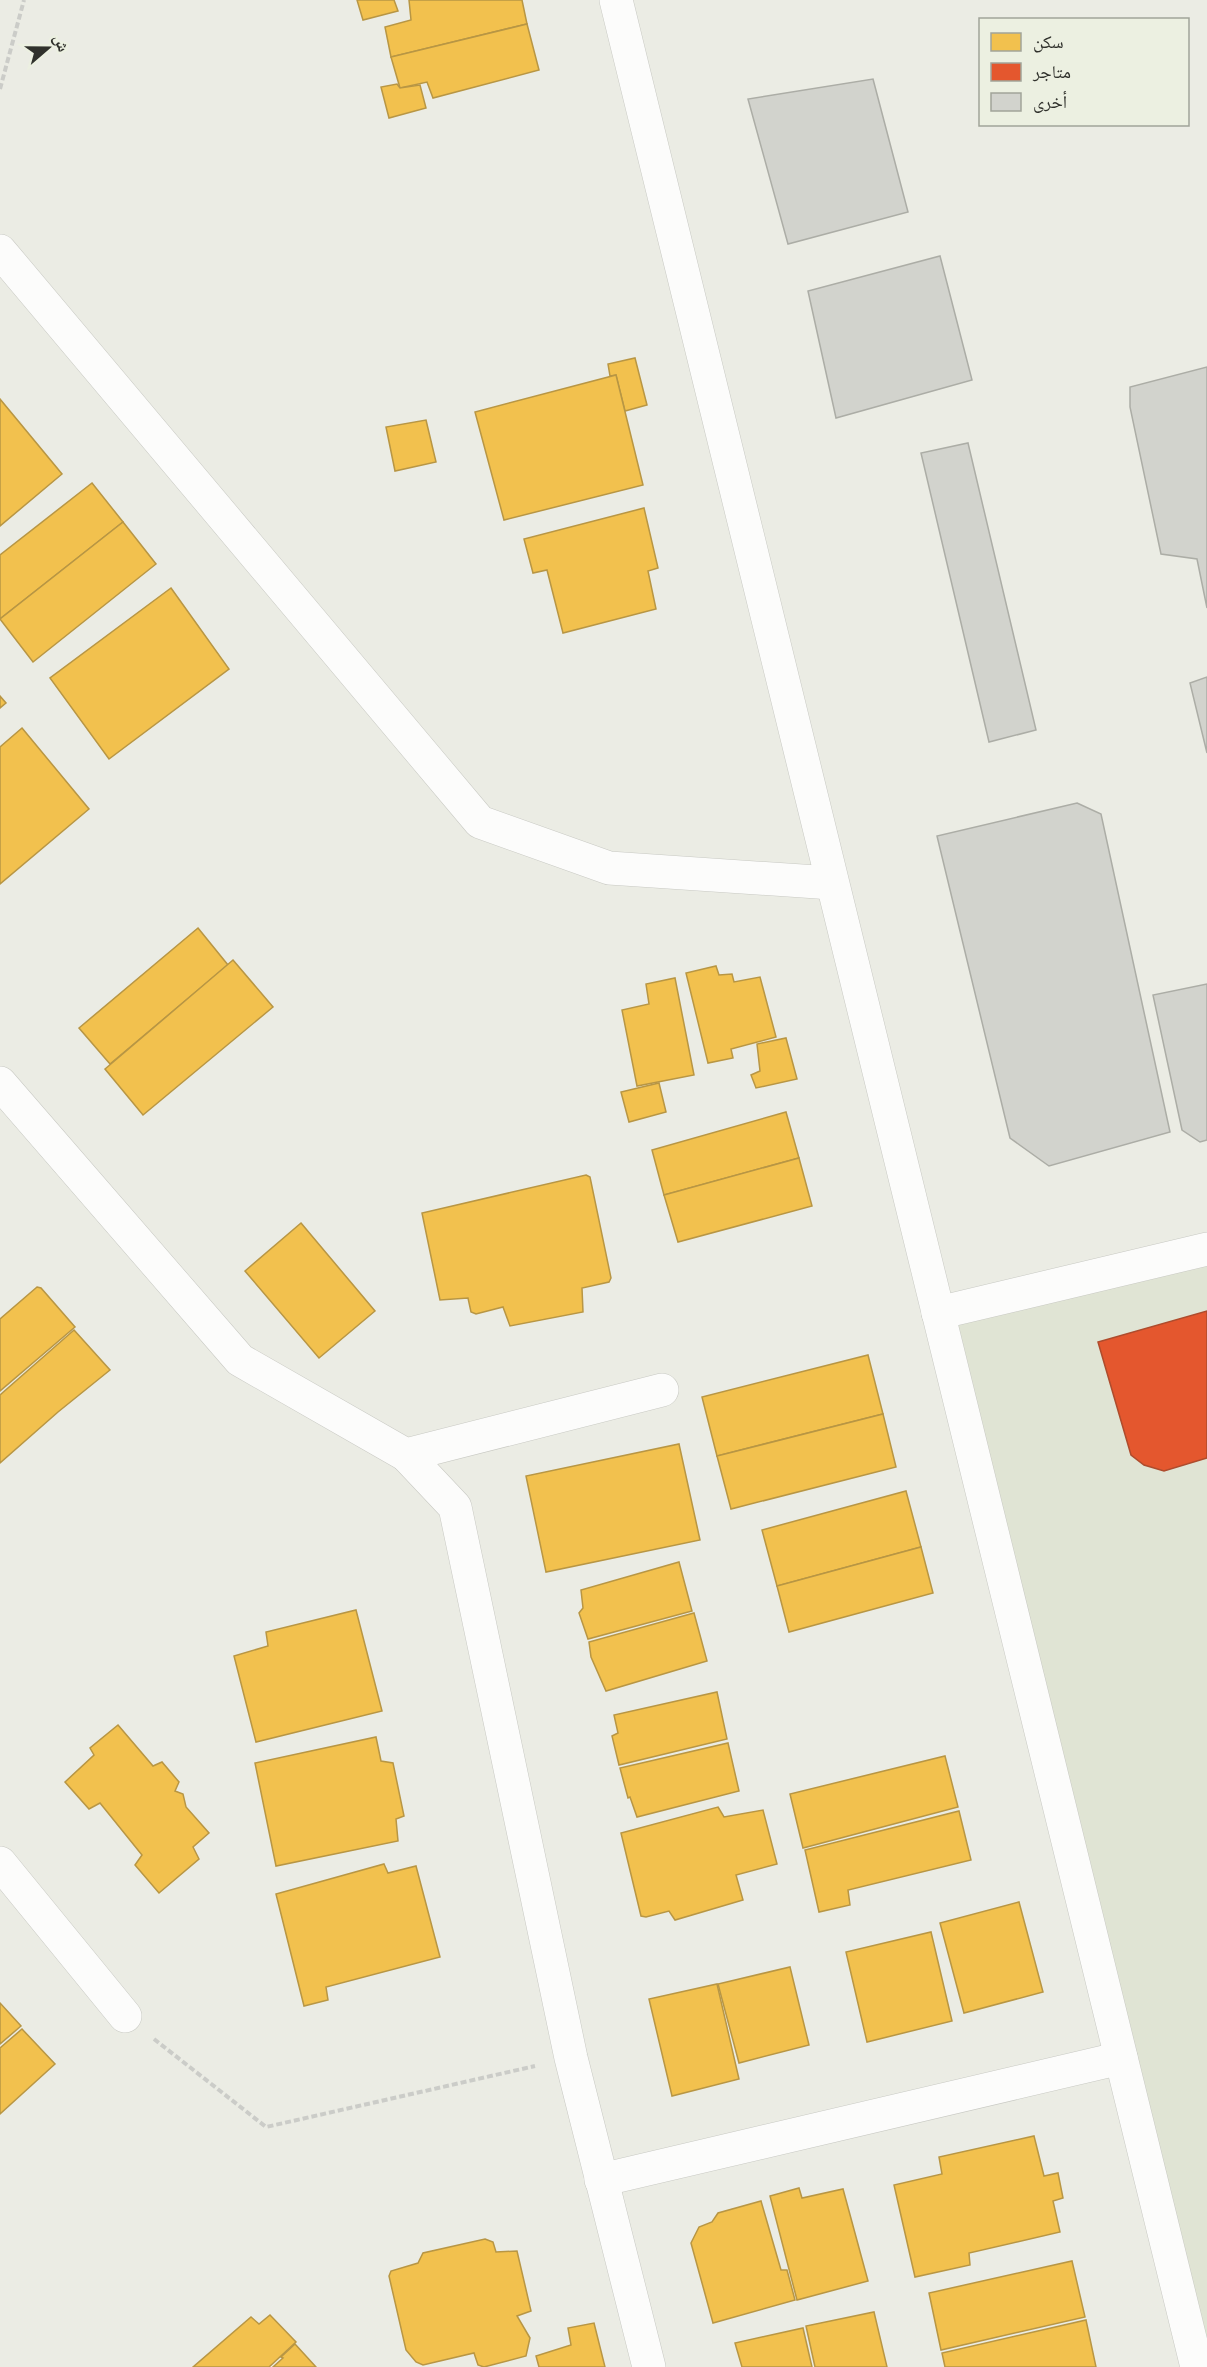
<svg xmlns="http://www.w3.org/2000/svg" width="1207" height="2367" viewBox="0 0 1207 2367" font-family="'Noto Sans','Noto Naskh Arabic',sans-serif">
  <style>
    .built { fill: #e0e4d4 }
    .homes { fill: #f2c14e; stroke: #b89644; stroke-width: 1.5 }
    .shops { fill: #e4572e; stroke: #ae4c2d; stroke-width: 1.5 }
    .building { fill: #d2d3cd; stroke: #acada6; stroke-width: 1.5 }
    .lines { fill: none; stroke-linecap: round; stroke-linejoin: round }
    .minor-casing { stroke: #c8c9c3; stroke-width: 34 }
    .path { stroke: #cbccc8; stroke-width: 4; stroke-dasharray: 6 3; stroke-linecap: butt }
    .minor { stroke: #fcfcfb; stroke-width: 33 }
  </style>
  <rect width="100%" height="100%" fill="#ebece4"/>
  <!-- built -->
  <polygon class="built" points="1207,1249 1207,2367 938,1313"/>
  <!-- homes -->
  <g class="homes">
    <polygon points="357,0 394,0 398,11 363,20"/>
    <polygon points="409,0 522,0 527,24 391,57 385,27 411,20"/>
    <polygon points="527,24 539,70 433,98 427,82 400,88 391,57"/>
    <polygon points="397,84 400,88 420,85 426,108 389,118 381,87"/>
    <polygon points="635,358 647,405 625,411 616,375 610,376 608,364"/>
    <polygon points="616,375 643,485 504,520 475,412"/>
    <polygon points="0,399 62,474 0,526"/>
    <polygon points="426,420 436,462 395,471 386,427"/>
    <polygon points="92,483 123,522 0,619 0,555"/>
    <polygon points="644,508 658,568 648,571 656,609 563,633 547,570 533,573 524,539"/>
    <polygon points="123,522 156,564 33,662 0,619"/>
    <polygon points="171,588 229,669 109,759 50,678"/>
    <polygon points="0,696 6,703 0,708"/>
    <polygon points="22,728 89,809 0,884 0,747"/>
    <polygon points="198,928 228,965 110,1064 79,1028"/>
    <polygon points="233,960 273,1007 143,1115 105,1069"/>
    <polygon points="716,966 719,975 732,974 734,982 760,977 776,1037 731,1049 733,1058 708,1063 686,973"/>
    <polygon points="675,978 694,1075 637,1086 622,1010 649,1004 646,984"/>
    <polygon points="786,1038 797,1079 756,1088 751,1075 760,1071 757,1044"/>
    <polygon points="659,1083 666,1112 629,1122 621,1092"/>
    <polygon points="786,1112 799,1158 664,1195 652,1150"/>
    <polygon points="799,1158 812,1206 678,1242 664,1195"/>
    <polygon points="586,1175 590,1177 611,1278 609,1282 582,1288 583,1312 510,1326 503,1307 476,1314 471,1312 468,1298 440,1300 422,1213"/>
    <polygon points="301,1223 375,1311 319,1358 245,1271"/>
    <polygon points="37,1287 41,1288 75,1327 0,1391 0,1319"/>
    <polygon points="74,1330 110,1370 58,1412 0,1463 0,1395"/>
    <polygon points="868,1355 883,1414 717,1456 702,1397"/>
    <polygon points="883,1414 896,1467 731,1509 717,1456"/>
    <polygon points="679,1444 700,1540 546,1572 526,1476"/>
    <polygon points="906,1491 921,1547 777,1586 762,1530"/>
    <polygon points="921,1547 933,1593 789,1632 777,1586"/>
    <polygon points="679,1562 692,1611 588,1639 579,1613 583,1608 581,1590"/>
    <polygon points="356,1610 382,1711 256,1742 234,1656 268,1646 266,1632"/>
    <polygon points="694,1613 707,1661 606,1691 591,1657 589,1642"/>
    <polygon points="717,1692 727,1739 619,1765 612,1736 618,1733 614,1715"/>
    <polygon points="118,1725 153,1766 162,1762 179,1782 175,1791 183,1794 186,1807 209,1833 193,1847 199,1859 159,1893 135,1865 142,1855 100,1803 89,1809 65,1782 94,1755 90,1748"/>
    <polygon points="376,1737 381,1761 393,1763 404,1816 396,1819 398,1841 276,1866 255,1763"/>
    <polygon points="728,1743 739,1791 637,1817 630,1797 628,1798 620,1768"/>
    <polygon points="945,1756 958,1807 803,1848 790,1794"/>
    <polygon points="718,1807 724,1817 763,1810 777,1864 736,1875 743,1900 675,1920 669,1911 646,1917 641,1916 621,1833"/>
    <polygon points="959,1811 971,1860 848,1890 850,1905 819,1912 805,1850"/>
    <polygon points="384,1864 388,1873 416,1866 440,1957 326,1987 328,2000 304,2006 276,1894"/>
    <polygon points="1019,1902 1043,1992 964,2013 940,1923"/>
    <polygon points="931,1932 952,2021 867,2042 846,1952"/>
    <polygon points="790,1967 809,2045 739,2063 718,1984"/>
    <polygon points="717,1984 739,2079 672,2096 649,1999"/>
    <polygon points="0,2003 21,2026 0,2044"/>
    <polygon points="22,2029 55,2064 0,2114 0,2048"/>
    <polygon points="1034,2136 1044,2176 1058,2173 1063,2198 1053,2201 1060,2232 969,2253 970,2265 915,2277 894,2185 942,2174 939,2157"/>
    <polygon points="799,2188 802,2198 843,2189 868,2281 797,2300 770,2196"/>
    <polygon points="761,2201 781,2270 787,2270 795,2300 713,2323 691,2243 699,2227 712,2222 718,2213"/>
    <polygon points="485,2239 493,2242 496,2252 517,2251 531,2311 517,2316 530,2338 526,2356 484,2367 478,2365 474,2353 423,2365 416,2362 406,2350 389,2276 391,2271 418,2263 423,2253"/>
    <polygon points="1072,2261 1085,2317 941,2350 929,2293"/>
    <polygon points="874,2312 887,2367 815,2367 806,2326"/>
    <polygon points="270,2315 296,2342 269,2367 193,2367 251,2317 259,2324"/>
    <polygon points="1086,2320 1096,2367 945,2367 942,2353"/>
    <polygon points="594,2323 605,2367 539,2367 536,2356 571,2345 568,2328"/>
    <polygon points="803,2328 812,2367 742,2367 735,2343"/>
    <polygon points="295,2344 316,2367 273,2367 283,2358 281,2357"/>
  </g>
  <!-- shops -->
  <polygon class="shops" points="1207,1311 1207,1458 1164,1471 1144,1465 1131,1455 1098,1342"/>
  <!-- building -->
  <g class="building">
    <polygon points="873,79 908,212 788,244 748,99"/>
    <polygon points="940,256 972,380 836,418 808,291"/>
    <polygon points="1207,367 1207,608 1197,559 1161,554 1130,407 1130,387"/>
    <polygon points="968,443 1036,730 989,742 921,453"/>
    <polygon points="1207,677 1207,753 1190,683"/>
    <polygon points="1077,803 1101,814 1170,1132 1049,1166 1010,1138 937,836"/>
    <polygon points="1207,984 1207,1140 1200,1142 1182,1130 1153,995"/>
  </g>
  <g class="lines">
    <!-- minor casing -->
    <g class="minor-casing">
      <g id="minor">
        <polyline points="616,0 1197,2367"/>
        <polyline points="0,251 480,822 609,868 832,883"/>
        <polyline points="0,1083 240,1360 406,1455 662,1390"/>
        <polyline points="938,1313 1207,1249"/>
        <polyline points="406,1455 455,1507 571,2058 649,2367"/>
        <polyline points="0,1863 125,2016"/>
        <polyline points="601,2180 1121,2058"/>
      </g>
    </g>
    <!-- path -->
    <g class="path">
      <polyline points="0,89 24,0"/>
      <polyline points="154,2039 266,2127 535,2066"/>
    </g>
    <!-- minor -->
    <use href="#minor" class="minor"/>
  </g>
  <!-- legend -->
  <rect x="979" y="18" width="210" height="108" fill="#ecf0e1" stroke="#a1a499" stroke-width="1.5"/>
  <rect x="991" y="33" width="30" height="18" fill="#f2c14e" stroke="#a1a499" stroke-width="1.5"/>
  <text x="1033" y="48" font-size="18" fill="#30312c">سكن</text>
  <rect x="991" y="63" width="30" height="18" fill="#e4572e" stroke="#a1a499" stroke-width="1.5"/>
  <text x="1033" y="78" font-size="18" fill="#30312c">متاجر</text>
  <rect x="991" y="93" width="30" height="18" fill="#d2d3cd" stroke="#a1a499" stroke-width="1.5"/>
  <text x="1033" y="108" font-size="18" fill="#30312c">أخرى</text>
  <!-- north arrow -->
  <g transform="translate(48 48) rotate(70)" stroke="#ecf0e1" stroke-width="4.5" paint-order="stroke">
  <path d="M0-4.5L10 22L0 15L-10 22Z" fill="#30312c"/>
  <text y="-9" font-size="16" font-weight="bold" text-anchor="middle" fill="#30312c">ش</text>
  </g>
</svg>
